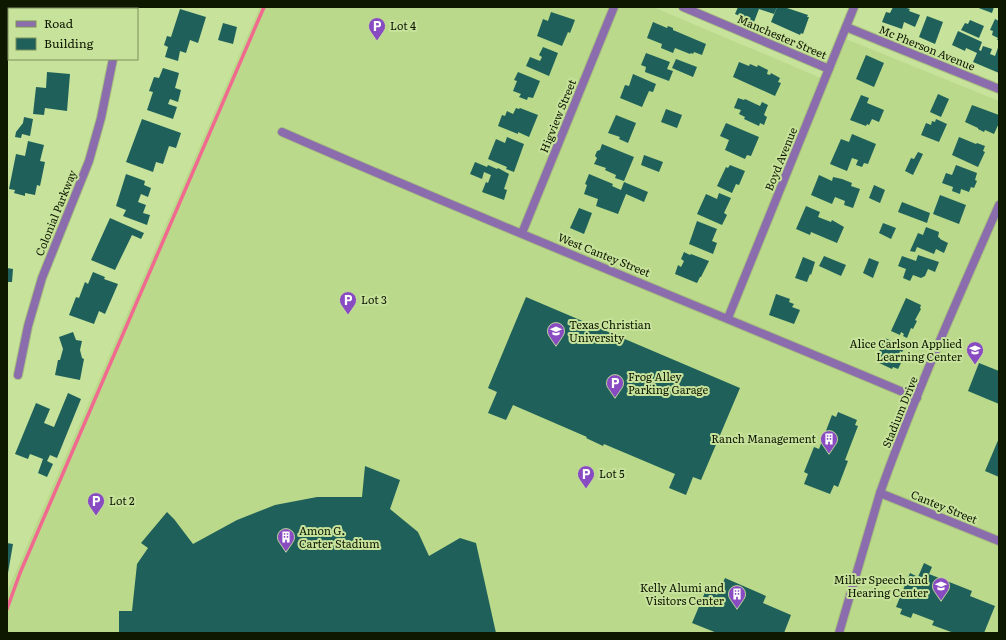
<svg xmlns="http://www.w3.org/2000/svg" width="1006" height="640" viewBox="0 0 1006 640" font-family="Literata,serif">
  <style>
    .built { fill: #bbd98a }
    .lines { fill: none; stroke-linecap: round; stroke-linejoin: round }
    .stream { stroke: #ef6a8e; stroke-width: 3.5 }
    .building { fill: #1f615a }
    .minor-casing { stroke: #a6bd7f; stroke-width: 10 }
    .tertiary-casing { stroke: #a6bd7f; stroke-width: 10 }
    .minor { stroke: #8b6cad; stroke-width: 8 }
    .tertiary { stroke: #8b6cad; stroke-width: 8 }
    .labels { text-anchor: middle; stroke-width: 4; stroke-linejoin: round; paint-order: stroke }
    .poi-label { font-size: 11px; fill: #0e1700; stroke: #c7e29b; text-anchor: start }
    .street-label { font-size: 11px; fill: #0e1700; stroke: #c7e29b }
  </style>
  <rect width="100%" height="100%" fill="#c7e29b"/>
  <!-- built -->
  <polygon class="built" points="260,7 653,7 828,81 846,39 999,101 999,633 7,633 7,592"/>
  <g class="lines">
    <!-- stream -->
    <polyline class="stream" points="7,609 20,573 264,7"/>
  </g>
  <!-- building -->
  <g class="building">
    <polygon points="738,7 777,7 774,14 759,9 754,22 735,14"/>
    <polygon points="777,7 784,7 808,15 807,17 809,17 803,34 801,33 800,35 771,22"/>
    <polygon points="893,7 904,7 910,9 909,11 920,15 915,27 904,22 902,29 882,22 886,12 890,13"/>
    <polygon points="976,7 994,7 992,13"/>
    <polygon points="180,9 206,17 198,43 190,40 186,53 180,51 178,61 165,57 168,47 164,45 167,36 171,37"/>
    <polygon points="551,12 575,20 570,33 568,32 562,46 537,36 543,19 548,21"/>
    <polygon points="927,16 943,22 935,44 919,37"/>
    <polygon points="995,19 999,21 999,40 997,40 998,38 992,35 993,31 990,30"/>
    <polygon points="970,20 984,26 979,38 961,30 965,23 968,24"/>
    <polygon points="653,22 667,28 668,26 673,28 673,30 706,44 702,55 694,52 693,54 691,53 690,54 675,48 673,53 661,48 662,44 647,38"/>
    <polygon points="223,23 237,27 233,44 218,40"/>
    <polygon points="958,31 982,42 979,50 981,51 983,46 992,49 990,54 995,56 999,45 999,73 973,62 977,53 966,48 965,51 952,45"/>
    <polygon points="543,47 558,53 549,76 526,66 530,57 540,61 542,57 539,55"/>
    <polygon points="646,53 670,62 667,69 673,71 669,81 645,72 646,67 641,65"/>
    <polygon points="866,55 884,63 874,87 856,79"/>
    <polygon points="676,59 697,67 693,77 672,68"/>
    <polygon points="739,62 749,66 750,64 757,67 758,65 768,70 767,74 770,75 771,73 780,78 778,82 781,83 775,96 733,77"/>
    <polygon points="163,68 179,73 175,88 181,90 178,102 170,99 168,104 177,107 173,119 147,110 153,92 149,91 154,77 159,78"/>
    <polygon points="47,72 70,74 67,111 45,108 44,115 33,114 36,87 46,88"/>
    <polygon points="518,72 540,81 533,98 528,97 527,100 519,97 521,94 513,91 517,81 514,80"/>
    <polygon points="633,74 656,84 653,92 649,91 642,107 620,98 625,85 629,86"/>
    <polygon points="938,94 949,99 941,117 930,112"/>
    <polygon points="861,95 869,98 867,103 884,110 879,122 872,119 869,125 867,124 866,126 850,120"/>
    <polygon points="738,98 744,100 745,99 760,106 762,102 768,105 764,115 767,117 764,125 760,123 759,126 744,119 745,117 739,114 741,110 734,108"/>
    <polygon points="972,105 999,115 999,123 994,134 985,130 984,132 978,129 978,128 965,122"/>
    <polygon points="516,108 519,109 520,108 538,115 529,137 518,132 518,134 498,126 502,115 505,116 507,111 513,114"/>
    <polygon points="666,109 682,115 677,128 661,122"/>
    <polygon points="616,115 636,123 628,143 619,139 620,137 608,133"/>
    <polygon points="24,117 33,119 30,136 22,134 21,138 15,137 16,132 23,123"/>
    <polygon points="142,119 181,133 176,148 169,146 163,164 156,162 153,172 126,162"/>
    <polygon points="936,119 947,124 939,142 921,135 926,123 931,125 932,121 935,122"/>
    <polygon points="726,123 759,137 751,156 747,155 745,159 725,150 729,140 720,136"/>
    <polygon points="852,134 876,144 868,164 864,163 862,167 856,165 858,160 852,158 847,171 830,164 841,139 849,142"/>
    <polygon points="507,137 524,144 514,172 506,169 507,167 488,159 496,139 505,143"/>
    <polygon points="959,137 976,144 977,143 985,146 983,151 985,152 978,167 952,155"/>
    <polygon points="28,141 44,145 40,161 45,162 40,186 37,185 35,195 25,193 25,196 14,193 15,190 9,189 16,154 25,156"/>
    <polygon points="602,144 634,157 624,181 615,178 616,175 605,170 606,168 594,164 597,158 595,156 597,151 600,150"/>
    <polygon points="918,152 923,154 913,175 905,171 911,158 914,159"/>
    <polygon points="644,155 663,162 659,172 641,165"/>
    <polygon points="475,162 487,167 488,165 497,169 498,168 509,174 504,189 507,190 504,200 482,192 486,182 488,183 491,175 484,172 482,179 470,174"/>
    <polygon points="730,165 745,171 739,185 736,184 732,193 717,186 726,167 728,168"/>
    <polygon points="956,165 977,173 975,180 977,181 974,188 971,187 969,192 961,189 960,194 952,191 953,187 942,183 946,173 952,175"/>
    <polygon points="126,174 145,181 144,185 151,188 148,197 141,194 138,202 146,205 143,213 150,215 147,225 123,216 126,210 116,206"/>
    <polygon points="589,174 613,184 612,186 621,190 624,182 648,192 644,202 626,194 618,214 596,206 598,199 584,194 587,185 585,184"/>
    <polygon points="819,175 832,181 833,177 842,179 852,183 851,186 860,189 853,208 844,205 845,201 835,197 832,204 811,195"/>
    <polygon points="874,185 885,190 880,203 869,198"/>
    <polygon points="719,193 731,198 724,213 727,215 722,225 697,214 706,194 717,199"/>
    <polygon points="940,195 966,205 959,224 933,214"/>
    <polygon points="902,202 930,213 927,223 898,212"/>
    <polygon points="806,206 820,212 818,217 831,222 832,220 844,227 837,243 811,232 810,235 796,229"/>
    <polygon points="579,208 592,213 584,234 570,228"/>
    <polygon points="110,218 144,233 141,239 132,235 115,270 91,260"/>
    <polygon points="697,221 717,229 712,241 717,243 713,254 689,244"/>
    <polygon points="883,223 896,228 891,239 879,233"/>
    <polygon points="926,227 939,232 938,237 940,238 940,239 948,243 944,253 936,249 934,254 917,247 915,252 910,251 918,233 923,235"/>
    <polygon points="684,252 690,255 691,254 709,261 701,277 700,277 697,283 675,274 678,265 681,267 684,261 681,259"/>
    <polygon points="918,255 939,262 935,272 928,269 925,276 921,278 913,275 910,281 903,278 906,269 898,266 902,256 916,261"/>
    <polygon points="824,256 846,265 841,276 819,266"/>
    <polygon points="803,257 815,262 811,275 810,274 807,282 795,278"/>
    <polygon points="869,258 879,262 873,278 863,273"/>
    <polygon points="7,268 13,269 12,282 7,282"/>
    <polygon points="93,272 105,277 104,279 118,284 105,314 99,311 94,324 69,315 76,297 79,298 85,282 88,284"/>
    <polygon points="776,294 790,299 789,302 794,304 792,307 800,310 794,324 769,315"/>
    <polygon points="526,297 740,388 701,480 693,477 686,495 669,488 675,474 604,444 603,446 586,438 587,437 513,405 506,420 488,413 497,392 488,388"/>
    <polygon points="906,298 921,305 920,308 921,309 915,320 917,321 913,329 911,328 907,338 903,336 904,334 901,332 900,335 891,331"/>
    <polygon points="73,332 76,340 82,341 80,350 82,358 84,359 80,380 55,375 58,360 60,360 63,349 59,337"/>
    <polygon points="885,338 905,347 902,352 900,351 897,359 902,361 898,369 893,367 892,369 875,361"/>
    <polygon points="979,363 999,371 999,404 968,391"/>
    <polygon points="68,393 81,399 57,458 50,455 47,461 53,464 47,477 38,473 43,459 30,454 28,459 15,454 36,403 50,409 44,423 54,427"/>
    <polygon points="838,412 857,420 855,425 858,426 845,460 848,461 838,487 834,485 830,494 804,484 808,474 804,472 814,447 819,449 832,415 836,417"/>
    <polygon points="999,438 999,477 985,471"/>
    <polygon points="365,466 400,480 390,509 418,532 429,556 460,538 476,543 496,633 119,633 119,611 132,611 137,564 148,548 141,543 167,512 174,519 193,544 237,520 275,505 317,497 362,497"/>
    <polygon points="7,543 13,544 8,573 7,573"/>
    <polygon points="924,563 932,567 929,574 972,591 970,596 995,606 984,633 954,633 932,625 934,621 913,613 911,618 900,614 902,609 896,607 910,573 918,577"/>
    <polygon points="725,578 766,596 763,603 791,615 784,633 717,633 692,623 706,590 717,595"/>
  </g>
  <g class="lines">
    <!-- minor casing -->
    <g class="minor-casing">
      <g id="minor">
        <polyline points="683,7 829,69"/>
        <polyline points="127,9 128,7"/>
        <polyline points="846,27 999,89"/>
        <path d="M282,132C492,224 706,309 917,398"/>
        <path d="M999,205C957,300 915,395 880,493L999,541"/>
        <polyline points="522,233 614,7"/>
        <polyline points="728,318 854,7"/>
        <polyline points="18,375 28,326 42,278 89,161 101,118 113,59"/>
      </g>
    </g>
    <!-- tertiary casing -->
    <g class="tertiary-casing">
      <polyline id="tertiary" points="839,633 880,493"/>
    </g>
    <!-- minor -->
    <use href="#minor" class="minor"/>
    <!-- tertiary -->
    <use href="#tertiary" class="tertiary"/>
  </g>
  <!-- icons -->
  <defs>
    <g id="parking-pin" transform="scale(0.9)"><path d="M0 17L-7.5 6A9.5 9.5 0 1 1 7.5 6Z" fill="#894bc1" stroke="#c7e29b"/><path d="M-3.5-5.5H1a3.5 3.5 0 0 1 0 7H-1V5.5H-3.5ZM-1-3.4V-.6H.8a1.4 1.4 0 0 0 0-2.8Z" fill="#fff"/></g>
    <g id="university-pin" transform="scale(0.9)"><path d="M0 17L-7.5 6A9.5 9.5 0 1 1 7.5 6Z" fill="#894bc1" stroke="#c7e29b"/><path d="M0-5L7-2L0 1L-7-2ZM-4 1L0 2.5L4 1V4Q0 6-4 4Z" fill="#fff"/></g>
    <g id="school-pin" transform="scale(0.9)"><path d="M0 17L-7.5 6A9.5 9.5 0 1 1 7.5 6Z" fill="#894bc1" stroke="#c7e29b"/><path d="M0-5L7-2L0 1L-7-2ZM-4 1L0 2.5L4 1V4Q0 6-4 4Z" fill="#fff"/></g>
    <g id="building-pin" transform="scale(0.9)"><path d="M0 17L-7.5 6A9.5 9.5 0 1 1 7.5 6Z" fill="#894bc1" stroke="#c7e29b"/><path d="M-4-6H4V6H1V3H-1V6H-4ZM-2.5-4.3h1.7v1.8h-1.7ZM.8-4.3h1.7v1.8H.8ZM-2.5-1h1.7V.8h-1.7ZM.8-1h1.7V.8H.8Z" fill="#fff"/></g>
  </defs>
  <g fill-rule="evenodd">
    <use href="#parking-pin" x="377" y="26"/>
    <use href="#parking-pin" x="348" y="300"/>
    <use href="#university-pin" x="556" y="331"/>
    <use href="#school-pin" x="975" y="350"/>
    <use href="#parking-pin" x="615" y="383"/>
    <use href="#building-pin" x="829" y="439"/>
    <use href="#parking-pin" x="586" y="474"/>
    <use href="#parking-pin" x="96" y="501"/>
    <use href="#building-pin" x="286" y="537"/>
    <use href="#school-pin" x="941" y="586"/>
    <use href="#building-pin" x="737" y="594"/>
  </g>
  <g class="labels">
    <!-- poi labels -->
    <g class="poi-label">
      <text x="390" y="30">Lot 4</text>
      <text x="361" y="304">Lot 3</text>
      <text x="569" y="329">Texas Christian<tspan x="569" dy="13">University</tspan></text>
      <text x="962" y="348" text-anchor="end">Alice Carlson Applied<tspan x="962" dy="13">Learning Center</tspan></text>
      <text x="628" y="381">Frog Alley<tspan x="628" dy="13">Parking Garage</tspan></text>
      <text x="816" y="443" text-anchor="end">Ranch Management</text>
      <text x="599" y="478">Lot 5</text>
      <text x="109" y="505">Lot 2</text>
      <text x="299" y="535">Amon G.<tspan x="299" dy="13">Carter Stadium</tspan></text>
      <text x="928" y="584" text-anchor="end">Miller Speech and<tspan x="928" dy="13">Hearing Center</tspan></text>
      <text x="724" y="592" text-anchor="end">Kelly Alumi and<tspan x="724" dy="13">Visitors Center</tspan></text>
    </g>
    <!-- street labels -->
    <g class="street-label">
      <text transform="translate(782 37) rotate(23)" y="4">Manchester Street</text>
      <text transform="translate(927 48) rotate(22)" y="4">Mc Pherson Avenue</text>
      <text transform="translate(558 116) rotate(-68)" y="4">Higview Street</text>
      <text transform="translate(781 159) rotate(-68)" y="4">Boyd Avenue</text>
      <text transform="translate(56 213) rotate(-68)" y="4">Colonial Parkway</text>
      <text transform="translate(604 255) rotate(22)" y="4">West Cantey Street</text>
      <text transform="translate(900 412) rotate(-68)" y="4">Stadium Drive</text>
      <text transform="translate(944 507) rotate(22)" y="4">Cantey Street</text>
    </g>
  </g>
  <!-- border -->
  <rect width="1006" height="640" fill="none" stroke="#0e1700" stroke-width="16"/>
  <!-- legend -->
  <rect x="8" y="8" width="130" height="52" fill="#c7e29b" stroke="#7d915d"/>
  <rect x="16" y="21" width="20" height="6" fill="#8b6cad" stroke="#7d915d"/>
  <text x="44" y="28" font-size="12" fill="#0e1700">Road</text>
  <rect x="16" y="38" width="20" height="12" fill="#1f615a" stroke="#7d915d"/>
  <text x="44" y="48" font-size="12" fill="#0e1700">Building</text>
</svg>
